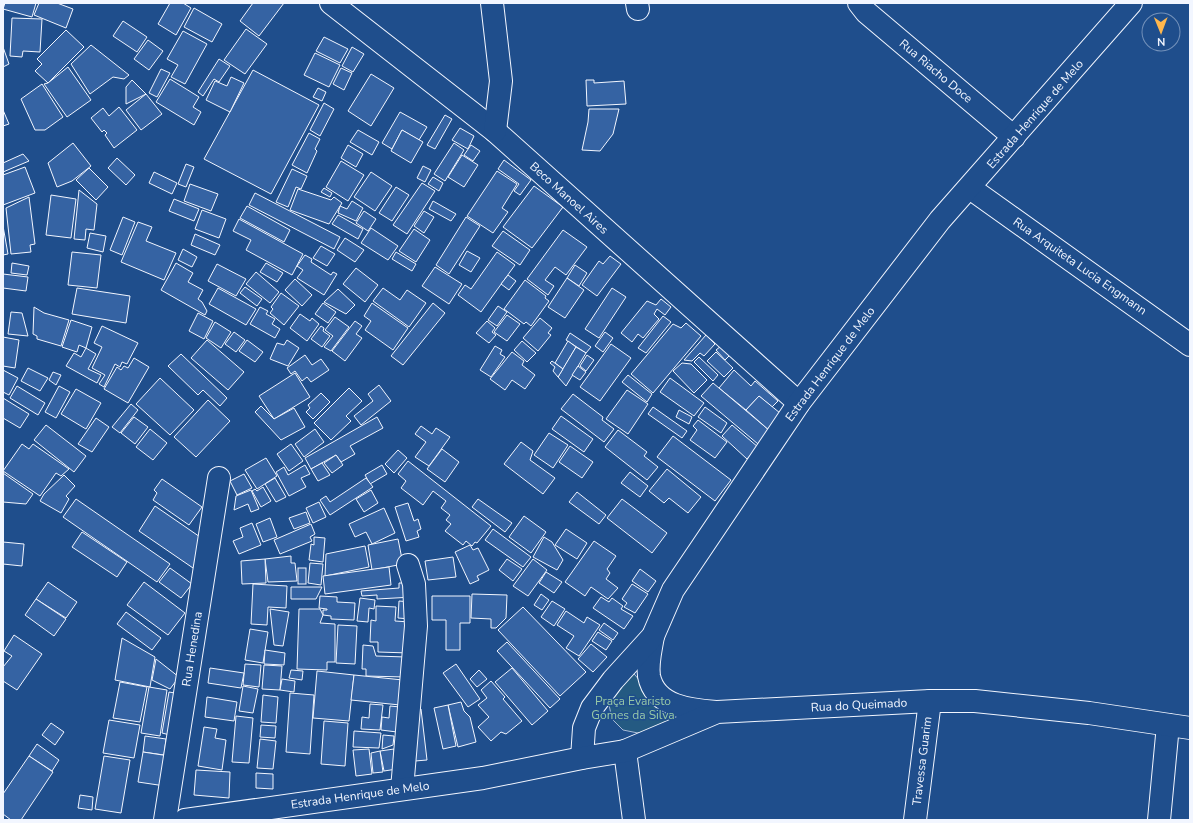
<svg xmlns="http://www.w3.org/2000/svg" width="1193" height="823" viewBox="0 0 1193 823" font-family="'Nunito Sans',sans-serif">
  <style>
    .park { fill: #245a82; stroke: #a8bbd7 }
    .building { fill: #3563a3; stroke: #f2f6ff }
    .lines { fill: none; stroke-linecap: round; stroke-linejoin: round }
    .minor-casing { stroke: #f2f6ff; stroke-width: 24 }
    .major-casing { stroke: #f2f6ff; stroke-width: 24 }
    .minor { stroke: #1f4e8c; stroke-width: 22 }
    .major { stroke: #1f4e8c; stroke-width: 22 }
    .labels { text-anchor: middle; stroke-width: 3; stroke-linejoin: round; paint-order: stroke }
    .street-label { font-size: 12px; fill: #f2f6ff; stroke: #1f4e8c }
    .park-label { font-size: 12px; fill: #97c8a6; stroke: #1f4e8c }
  </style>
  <rect width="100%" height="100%" fill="#1f4e8c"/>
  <!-- park -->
  <polygon class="park" points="630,669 676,724 638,733 623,730 612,719 608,700"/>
  <!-- building -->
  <g class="building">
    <polygon points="5,3 36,3 32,17 3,9"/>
    <polygon points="39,3 57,3 73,9 66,28 34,15"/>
    <polygon points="170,3 183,3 191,8 176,35 158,24"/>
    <polygon points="253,3 284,3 259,36 240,21"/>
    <polygon points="194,8 222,24 212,42 184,27"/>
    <polygon points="12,18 42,19 40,52 23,51 22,57 10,56"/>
    <polygon points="123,21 147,37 137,52 113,36"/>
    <polygon points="246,29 267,44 245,74 224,60"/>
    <polygon points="66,30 84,47 48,83 35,71 42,64 37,59"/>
    <polygon points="183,31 207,44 185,84 171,77 178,65 167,59"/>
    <polygon points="324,37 348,49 340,63 316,51"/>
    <polygon points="148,40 163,51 149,70 134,59"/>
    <polygon points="91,45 129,75 124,79 113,77 90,94 71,64"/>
    <polygon points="3,47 9,64 3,67"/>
    <polygon points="352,47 364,54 353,72 342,66"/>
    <polygon points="315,53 340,65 329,87 304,75"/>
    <polygon points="219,59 230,66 219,82 214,79 203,96 198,92"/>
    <polygon points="68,67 91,100 67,117 44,84 48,83"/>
    <polygon points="341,68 352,73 344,90 333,84"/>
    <polygon points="161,69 170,73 157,97 149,93"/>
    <polygon points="253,70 319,105 271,194 204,159"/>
    <polygon points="371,74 394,88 371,126 348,111"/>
    <polygon points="231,77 244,83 230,112 206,100 215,81 227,86"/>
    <polygon points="170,79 199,97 193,107 201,112 194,125 156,102"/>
    <polygon points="132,80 146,94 126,104 126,87"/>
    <polygon points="586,80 594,80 594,83 624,81 626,104 587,106"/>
    <polygon points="42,84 63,117 45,130 35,130 21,99"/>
    <polygon points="318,88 326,92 322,101 313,97"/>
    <polygon points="146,94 162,114 141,130 126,110"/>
    <polygon points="324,103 334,109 320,136 310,130"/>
    <polygon points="119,107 137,130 114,148 105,135 107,133 104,130 102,132 91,118 103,108 109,116"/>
    <polygon points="589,109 619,109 613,134 600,151 582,150 588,122"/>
    <polygon points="3,110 9,124 3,126"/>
    <polygon points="400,112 427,127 419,140 402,130 392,149 382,143"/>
    <polygon points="445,115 452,119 435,149 427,145"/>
    <polygon points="460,128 474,136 468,149 452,140"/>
    <polygon points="358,130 379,142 372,155 350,142"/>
    <polygon points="402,130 423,142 411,163 391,151"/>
    <polygon points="309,133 320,139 315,149 317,151 307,173 292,165"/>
    <polygon points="73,143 91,166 72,181 57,187 48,163"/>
    <polygon points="454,143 464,150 445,181 434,174"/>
    <polygon points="348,145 363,154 356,167 341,158"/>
    <polygon points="471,145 480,151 473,161 464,155"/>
    <polygon points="23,154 29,161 3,172 3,163"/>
    <polygon points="462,155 478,165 464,187 448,177"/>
    <polygon points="117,158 135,175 126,185 108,168"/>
    <polygon points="504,160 531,180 520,195 514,191 519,184 498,169"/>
    <polygon points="341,161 364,175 348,201 326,187"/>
    <polygon points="186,164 194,167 186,187 178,184"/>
    <polygon points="423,166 431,170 425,182 417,178"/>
    <polygon points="25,167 35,193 3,205 3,175"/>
    <polygon points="89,168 108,187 96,200 76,180"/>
    <polygon points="292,169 307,176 301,189 296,187 288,207 276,202"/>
    <polygon points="497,171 517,184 502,208 508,212 493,233 467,216"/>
    <polygon points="154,172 177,183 172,194 149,183"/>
    <polygon points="371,172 392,186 375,211 354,197"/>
    <polygon points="433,177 443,183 439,191 428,184"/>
    <polygon points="422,183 435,191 407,234 393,225"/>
    <polygon points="190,184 218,194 211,211 184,201"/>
    <polygon points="534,186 563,207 532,248 503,227"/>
    <polygon points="396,187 409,195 392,221 379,213"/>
    <polygon points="324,188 332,193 330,197 321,192"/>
    <polygon points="298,189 331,200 334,197 342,203 329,224 290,210"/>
    <polygon points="79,190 97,204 94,230 86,229 85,240 74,239"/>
    <polygon points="255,193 340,237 334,249 249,205"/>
    <polygon points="51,195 76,199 71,238 46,235"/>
    <polygon points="29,197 35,244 30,245 31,252 11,254 6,208"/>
    <polygon points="174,199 199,209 194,221 169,211"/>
    <polygon points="352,201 363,208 356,221 338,213 340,206 347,209"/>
    <polygon points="433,201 456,214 451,221 429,209"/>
    <polygon points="247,206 290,230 284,242 240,218"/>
    <polygon points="202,210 226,219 219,238 195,229"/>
    <polygon points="364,211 376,219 368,231 356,223"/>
    <polygon points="424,211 434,217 424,233 414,226"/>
    <polygon points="338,215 363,229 358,239 332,224"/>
    <polygon points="123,217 135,222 122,255 110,250"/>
    <polygon points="466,217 480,226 449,274 436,265"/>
    <polygon points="239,219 303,254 292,275 246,250 251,240 233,231"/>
    <polygon points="138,222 152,227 146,241 176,253 164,280 121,262"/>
    <polygon points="3,226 8,254 3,255"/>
    <polygon points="371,228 398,246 388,260 361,243"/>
    <polygon points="414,229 430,240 416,262 399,251"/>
    <polygon points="563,230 587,247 566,275 555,267 545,280 554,286 548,295 527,279"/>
    <polygon points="503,231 530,250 520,265 492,246"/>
    <polygon points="90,233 106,236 103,252 87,248"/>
    <polygon points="195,234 220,245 215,255 191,245"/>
    <polygon points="345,238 364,250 355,262 337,250"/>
    <polygon points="321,246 335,254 327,266 313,258"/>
    <polygon points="183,249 197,257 192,267 178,260"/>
    <polygon points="467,251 480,258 471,272 459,265"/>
    <polygon points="72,252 101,255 97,288 68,285"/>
    <polygon points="396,252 416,264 412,271 392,259"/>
    <polygon points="497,252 515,265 481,312 458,295 465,285 471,289"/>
    <polygon points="305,255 312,259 311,262 331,275 333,272 337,274 324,295 297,278 303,270 297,266"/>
    <polygon points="610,256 621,264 597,296 582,285 599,261 603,264"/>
    <polygon points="12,263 29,266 27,275 11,273"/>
    <polygon points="176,263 193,273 188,282 203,290 198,299 202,302 207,311 205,315 161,290"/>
    <polygon points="266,263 283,273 277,282 260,272"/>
    <polygon points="217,264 246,279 236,296 208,281"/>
    <polygon points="575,265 587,273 579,286 567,278"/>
    <polygon points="435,267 462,284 449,304 422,286"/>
    <polygon points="356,268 378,285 365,302 343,284"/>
    <polygon points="256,272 279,292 270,303 246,284"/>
    <polygon points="3,274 28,277 26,291 3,288"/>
    <polygon points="508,275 516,281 509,290 501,284"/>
    <polygon points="567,278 584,290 565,318 548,307"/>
    <polygon points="295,279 312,295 302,306 285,290"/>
    <polygon points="525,280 546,296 545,298 549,301 531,326 526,322 524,324 504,309"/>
    <polygon points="245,287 262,299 257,306 240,293"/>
    <polygon points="77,288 130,296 126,323 72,314"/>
    <polygon points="218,288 256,309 246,325 209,304"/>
    <polygon points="383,288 400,300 407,290 426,303 409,327 373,301"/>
    <polygon points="612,288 626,297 599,338 585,329"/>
    <polygon points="338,289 355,305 346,314 324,302"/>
    <polygon points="281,293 299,306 284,325 270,313 273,309 271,307"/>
    <polygon points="661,299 671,307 665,315 657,309 654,314 659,319 643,338 638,334 632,342 621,333 647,301 656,305"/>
    <polygon points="323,303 336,312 328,323 315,314"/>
    <polygon points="372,303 408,328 393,350 365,330 371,321 364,316"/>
    <polygon points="433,303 445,313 403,365 391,356"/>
    <polygon points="498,306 507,312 497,326 488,320"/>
    <polygon points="34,307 44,313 69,320 61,346 37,339 37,336 33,334"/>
    <polygon points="260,307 268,311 266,314 275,319 272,324 280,329 275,338 250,324"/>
    <polygon points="11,312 22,313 28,336 8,334"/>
    <polygon points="198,313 213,321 204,339 189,331"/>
    <polygon points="300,314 310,321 312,318 319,324 307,341 290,328"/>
    <polygon points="507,315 520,324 507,341 494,332"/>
    <polygon points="663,316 671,322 646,353 638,348"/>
    <polygon points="335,317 349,327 331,351 324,347 333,336 325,330"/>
    <polygon points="540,318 552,328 548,333 551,335 538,351 523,338"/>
    <polygon points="71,320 92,327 86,348 79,345 77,352 62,347"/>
    <polygon points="355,321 362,326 356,334 362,338 345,361 332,351"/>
    <polygon points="487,321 495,328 492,332 496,335 489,343 476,333"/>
    <polygon points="215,322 231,332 221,348 206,338"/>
    <polygon points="686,323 701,336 653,393 631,374 673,324 681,328"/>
    <polygon points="102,326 138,343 127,364 122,362 120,367 115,364 104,387 99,384 105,375 92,368 102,347 94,343"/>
    <polygon points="321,326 324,328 323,331 330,336 322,347 311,339"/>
    <polygon points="234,332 245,340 236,352 225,344"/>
    <polygon points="605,332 613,338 603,352 595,346"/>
    <polygon points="570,333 591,347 586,353 566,340"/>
    <polygon points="706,335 715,344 704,356 700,353 692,361 684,360"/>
    <polygon points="3,337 19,340 15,368 3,366"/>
    <polygon points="207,340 244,372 228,390 191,358"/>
    <polygon points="247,340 263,352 255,362 239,351"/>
    <polygon points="287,340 299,348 288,366 270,359 277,343 284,345"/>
    <polygon points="522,341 536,353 527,362 514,350"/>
    <polygon points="568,341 576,347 563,369 555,363"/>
    <polygon points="611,344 631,358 600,401 580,387"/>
    <polygon points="495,346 502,350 500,354 505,357 491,377 480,370"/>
    <polygon points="721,346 730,355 725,360 716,350"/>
    <polygon points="576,347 586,353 566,386 558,377"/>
    <polygon points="86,348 96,354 88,369 101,375 97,383 66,366 74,353 81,357"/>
    <polygon points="512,352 524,361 522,365 535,375 525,389 512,380 505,390 490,379"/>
    <polygon points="716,352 733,368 724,377 707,361"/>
    <polygon points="181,354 227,398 220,406 203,390 198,395 168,366"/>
    <polygon points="305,355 312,365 321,359 329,370 311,382 307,377 302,381 295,371 291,374 287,368"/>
    <polygon points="587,355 594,360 586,371 580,366"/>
    <polygon points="699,357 718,375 713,381 694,362"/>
    <polygon points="134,358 149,367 128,403 104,389 117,367 121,370 124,366 128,368"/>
    <polygon points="552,361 563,369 558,377 553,371 555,367 550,363"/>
    <polygon points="682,363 691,364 707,380 694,393 673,371"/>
    <polygon points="578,366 586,372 580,380 572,375"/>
    <polygon points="28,368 48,378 40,391 21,381"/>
    <polygon points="3,370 18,378 9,395 3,392"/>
    <polygon points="734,370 751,386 755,381 778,401 772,407 759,396 746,410 719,388"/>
    <polygon points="53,372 61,375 56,385 49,380"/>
    <polygon points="295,373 310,397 274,419 259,396"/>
    <polygon points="628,375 652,394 647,402 622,382"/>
    <polygon points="160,378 194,410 170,435 136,404"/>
    <polygon points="670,378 704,403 694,416 660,392"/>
    <polygon points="713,383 770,431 758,444 701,396"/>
    <polygon points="379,385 391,401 361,425 354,416 373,401 368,394"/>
    <polygon points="17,386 45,403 38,415 10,398"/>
    <polygon points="59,386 70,392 56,418 45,412"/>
    <polygon points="349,388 362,401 346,416 351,421 331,440 314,423"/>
    <polygon points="76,389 101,403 86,429 61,414"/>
    <polygon points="627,390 648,404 628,434 606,419"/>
    <polygon points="321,393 330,402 313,419 306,412 310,408 308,405"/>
    <polygon points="573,394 603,417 602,420 614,429 604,442 561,409"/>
    <polygon points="759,396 780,413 770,431 746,410"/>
    <polygon points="3,398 29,414 20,428 3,418"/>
    <polygon points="208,400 230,421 196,457 174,437"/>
    <polygon points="131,404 138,410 120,433 112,427"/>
    <polygon points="261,406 274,419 294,408 305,427 281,440 255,412"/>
    <polygon points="653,407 687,431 682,438 648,414"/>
    <polygon points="705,407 727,423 721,433 698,417"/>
    <polygon points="679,410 692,417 689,424 676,417"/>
    <polygon points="561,416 593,439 584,452 552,429"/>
    <polygon points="134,417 148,427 135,444 121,433"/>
    <polygon points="377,417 383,428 350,446 355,454 341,462 336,455 311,469 305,458"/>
    <polygon points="96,418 109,427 92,452 78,444"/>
    <polygon points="698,420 727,442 715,458 690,440 697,430 693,426"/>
    <polygon points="46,425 86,456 74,472 34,440"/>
    <polygon points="732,425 758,447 747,459 722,436"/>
    <polygon points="421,426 432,434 436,428 450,437 429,466 415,457 426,442 415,434"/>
    <polygon points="150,429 167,443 153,460 136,447"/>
    <polygon points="315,429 324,442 304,457 295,444"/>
    <polygon points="618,430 647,452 644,456 658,467 647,480 605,447"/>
    <polygon points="549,433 568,445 553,468 534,455"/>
    <polygon points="673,436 731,480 715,501 657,457"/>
    <polygon points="521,442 533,451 530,460 555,478 543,494 504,464"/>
    <polygon points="22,444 29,449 33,444 69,469 61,476 56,473 40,496 3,471"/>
    <polygon points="291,444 303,461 289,471 277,454"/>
    <polygon points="570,446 593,462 582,478 559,462"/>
    <polygon points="442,449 459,462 445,482 427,469"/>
    <polygon points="398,450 407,458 394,473 385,464"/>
    <polygon points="336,455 343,465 332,473 324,463"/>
    <polygon points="266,458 277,476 257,489 245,470"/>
    <polygon points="408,461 491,526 477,543 475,542 472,546 466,541 463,545 445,531 451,524 446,520 450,515 441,508 446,501 433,491 423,505 401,488 406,481 398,474"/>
    <polygon points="322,463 330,475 318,481 311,469"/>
    <polygon points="305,465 310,474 301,478 306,487 289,496 276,472 284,467 288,475"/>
    <polygon points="382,465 387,474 370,484 365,475"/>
    <polygon points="667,469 701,497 688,513 669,498 664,503 649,491"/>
    <polygon points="630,472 648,486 640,497 621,483"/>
    <polygon points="3,473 33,494 26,504 3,502"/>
    <polygon points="244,474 252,488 237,495 230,481"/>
    <polygon points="64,475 75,486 66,496 69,499 61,513 40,501 44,494"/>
    <polygon points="275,478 286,497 276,502 265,484"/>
    <polygon points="366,478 373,487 330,515 320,500 326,496 330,502"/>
    <polygon points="162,479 202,507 189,525 153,500 157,493 154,490"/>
    <polygon points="263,487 271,501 261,507 252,491 255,489 257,491"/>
    <polygon points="251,490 259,509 251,512 248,504 234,510 236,496"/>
    <polygon points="371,490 378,503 364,512 356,499"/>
    <polygon points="577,492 606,515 599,524 569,502"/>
    <polygon points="76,499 170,564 157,582 63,517"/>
    <polygon points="478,499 512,523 505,532 472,507"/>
    <polygon points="622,499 667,533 652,553 607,518"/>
    <polygon points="319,502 326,517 313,523 306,508"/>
    <polygon points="408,503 414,521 418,519 421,529 417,531 419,537 406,541 395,507"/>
    <polygon points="155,506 203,539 193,568 139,531"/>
    <polygon points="384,508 395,533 372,544 366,532 355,537 349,524"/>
    <polygon points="306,512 310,523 294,529 289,518"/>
    <polygon points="524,516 546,532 531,553 509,537"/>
    <polygon points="270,518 277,537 263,542 256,524"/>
    <polygon points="252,523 261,545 239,554 233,541 243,537 240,528"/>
    <polygon points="311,524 315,534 310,537 312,541 280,554 274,540"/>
    <polygon points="493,529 531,557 523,567 485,540"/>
    <polygon points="566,529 587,543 577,559 555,545"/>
    <polygon points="82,532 127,562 117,577 72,547"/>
    <polygon points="314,537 325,538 323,562 309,560 311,544 314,545"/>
    <polygon points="544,537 552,542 563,560 557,570 533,557"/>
    <polygon points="398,539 403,564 372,570 368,545"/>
    <polygon points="594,541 616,556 607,569 610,573 606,579 618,588 608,599 591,587 585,596 565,582"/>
    <polygon points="3,542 24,544 22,566 3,564"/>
    <polygon points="470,545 473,550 478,548 489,570 477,576 479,580 470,584 455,552"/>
    <polygon points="365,546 369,567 325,576 326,554"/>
    <polygon points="291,556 291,563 295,563 297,581 268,582 265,559"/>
    <polygon points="453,557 456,577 428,580 425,561"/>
    <polygon points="265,559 266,583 242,584 241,561"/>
    <polygon points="507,559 522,569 513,581 499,570"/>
    <polygon points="533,559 547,570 528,596 513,586"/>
    <polygon points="310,563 323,564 321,585 308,583"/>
    <polygon points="389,567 391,585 325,594 323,576"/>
    <polygon points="170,568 192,584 181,598 159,582"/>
    <rect x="298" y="568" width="8" height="16"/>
    <polygon points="640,569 656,581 648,592 632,581"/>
    <polygon points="546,572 562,582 554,593 539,583"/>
    <polygon points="48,582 77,602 66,618 36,599"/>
    <polygon points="144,582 185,613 168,635 127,605"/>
    <polygon points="399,583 408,583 413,597 377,599 377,595 362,596 361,591 399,588"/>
    <polygon points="253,584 287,586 286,608 268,607 267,625 251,624"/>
    <polygon points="632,584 648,594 635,613 624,607 627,603 622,599"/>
    <polygon points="291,587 322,587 316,599 291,599"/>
    <polygon points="472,594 507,595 506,618 496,628 491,628 491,619 471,618"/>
    <polygon points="541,594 549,600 542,610 534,605"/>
    <polygon points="320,596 337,597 337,602 355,603 354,620 331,619 331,616 323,615 323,610 327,610 327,609 319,608"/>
    <polygon points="432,596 470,596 470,623 460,623 460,650 446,650 446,620 432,620"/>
    <polygon points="601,597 609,602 612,598 623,606 621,609 633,616 624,629 593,608"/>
    <polygon points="360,598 375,600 374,609 369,608 368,622 357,621"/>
    <polygon points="36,599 66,619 54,636 25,615"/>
    <polygon points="399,601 411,602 410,619 398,618"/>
    <polygon points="552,601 565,609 554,626 541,617"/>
    <polygon points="376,606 396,607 395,621 410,622 409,653 378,652 378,642 370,642 371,620 376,621"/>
    <polygon points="523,607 586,672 560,696 498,630"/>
    <polygon points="270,609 289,612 283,646 274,645"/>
    <polygon points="299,609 320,609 323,615 320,623 335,624 335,662 327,662 327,670 297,669"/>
    <polygon points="566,611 584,623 587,617 600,625 579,656 566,648 574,636 557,625"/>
    <polygon points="126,612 161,638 152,650 117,624"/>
    <polygon points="604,623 618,633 613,640 599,630"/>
    <polygon points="338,625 357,626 355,664 336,663"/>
    <polygon points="250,629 268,632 263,663 245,660"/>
    <polygon points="598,632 612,641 606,650 592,641"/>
    <polygon points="14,635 42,654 17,690 3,681 3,667 12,656 4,651"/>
    <polygon points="122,638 155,657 150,687 115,680"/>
    <polygon points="507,642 560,699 550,708 497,651"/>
    <polygon points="591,644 607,657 593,672 578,659"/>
    <polygon points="363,645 373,646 376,656 406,657 405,677 366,676 366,669 362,669"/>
    <polygon points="265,650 285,653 284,665 264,664"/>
    <polygon points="156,659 179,677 170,689 152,680"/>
    <polygon points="245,664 261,665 259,687 243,685"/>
    <polygon points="456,664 480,699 468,707 443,673"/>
    <polygon points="264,665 282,666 280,690 262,689"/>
    <polygon points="210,668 244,673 241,688 208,683"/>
    <polygon points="512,668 548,711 532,725 495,682"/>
    <polygon points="291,670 303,671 302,680 289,678"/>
    <polygon points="479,670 487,679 477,687 470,679"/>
    <polygon points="317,671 354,675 349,721 313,718"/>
    <polygon points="354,675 403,680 400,705 351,700"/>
    <polygon points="282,679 295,681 294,692 280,690"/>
    <polygon points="491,681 505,697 503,699 522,721 506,734 501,732 491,741 478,727 489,717 478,705 487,698 481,690"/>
    <polygon points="120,682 147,687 140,722 113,718"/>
    <polygon points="243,686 258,689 253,713 239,711"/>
    <polygon points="149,687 167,690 160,736 141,733"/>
    <polygon points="169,692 181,694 174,736 162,733"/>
    <polygon points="290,693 314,695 310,754 286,752"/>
    <polygon points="263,695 278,697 276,723 261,722"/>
    <polygon points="207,697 237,702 234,721 205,717"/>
    <polygon points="461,702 464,711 470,717 476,742 458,747 448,705"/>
    <polygon points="370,704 383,705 380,730 361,729 362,717 369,718"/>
    <polygon points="448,705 456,746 443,749 434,708"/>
    <polygon points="390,706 400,707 397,732 381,730 382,717 389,718"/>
    <polygon points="421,709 427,760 415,761 410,711"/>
    <polygon points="236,716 253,718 249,763 232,762"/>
    <polygon points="109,720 140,725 134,758 103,753"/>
    <polygon points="324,721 348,723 345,766 321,764"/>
    <polygon points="51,723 64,732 55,745 42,735"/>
    <polygon points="261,725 276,726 275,738 260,737"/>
    <polygon points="204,727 217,729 215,738 226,740 222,770 198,766"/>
    <polygon points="354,731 381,733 379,748 353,747"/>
    <polygon points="383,735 394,736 393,745 382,749"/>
    <polygon points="145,736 166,739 164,755 143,752"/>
    <polygon points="260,739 276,741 273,769 257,768"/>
    <polygon points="37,744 59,760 52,771 29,756"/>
    <polygon points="369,749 372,774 356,776 353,750"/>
    <polygon points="394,749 397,769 384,771 380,751"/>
    <polygon points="380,751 383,772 373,773 371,753"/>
    <polygon points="143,752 169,756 165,786 138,782"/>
    <polygon points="29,756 53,772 21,820 11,820 3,814 3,794"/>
    <polygon points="104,756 130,760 121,813 95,809"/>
    <polygon points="196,770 230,772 229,798 194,795"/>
    <polygon points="256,773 273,774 273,789 256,788"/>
    <polygon points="80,795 93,797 92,810 78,808"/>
  </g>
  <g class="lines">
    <!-- minor casing -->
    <g class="minor-casing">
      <g id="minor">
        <polyline points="331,3 495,131 799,403"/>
        <polyline points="492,3 501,81 495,131"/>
        <polyline points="637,3 638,9"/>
        <polyline points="859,3 866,12 1014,137"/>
        <polyline points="970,188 1190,345"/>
        <polyline points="625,751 634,820"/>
        <polyline points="402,789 416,626 414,584 408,565"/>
        <polyline points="165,820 219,478"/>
        <polyline points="915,820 930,701"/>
        <polyline points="1159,820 1168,725"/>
      </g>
    </g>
    <!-- major casing -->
    <g class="major-casing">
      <g id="major">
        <path d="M653,636C651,649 647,663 649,676C655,707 691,710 716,712"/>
        <polyline points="582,758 584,728 592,708 613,680 653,636 673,590 799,403 940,220 1131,3"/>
        <polyline points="185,820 483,778 582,758 625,751 717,712 930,701 975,701 1089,713 1190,728"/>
      </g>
    </g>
    <!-- minor -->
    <use href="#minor" class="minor"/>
    <!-- major -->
    <use href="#major" class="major"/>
  </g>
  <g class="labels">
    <!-- street labels -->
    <g class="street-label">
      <text transform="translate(936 71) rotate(40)" y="4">Rua Riacho Doce</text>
      <text transform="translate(1035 114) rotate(-49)" y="4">Estrada Henrique de Melo</text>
      <text transform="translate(569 198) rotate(42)" y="4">Beco Manoel Aires</text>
      <text transform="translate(1080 266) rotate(35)" y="4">Rua Arquiteta Lucia Engmann</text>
      <text transform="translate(830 364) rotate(-53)" y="4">Estrada Henrique de Melo</text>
      <text transform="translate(192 649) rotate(-81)" y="4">Rua Henedina</text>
      <text transform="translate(859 705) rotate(-3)" y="4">Rua do Queimado</text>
      <text transform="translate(922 761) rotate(-83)" y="4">Travessa Guarim</text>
      <text transform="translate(360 795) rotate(-8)" y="4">Estrada Henrique de Melo</text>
    </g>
    <!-- park labels -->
    <g class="park-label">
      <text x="633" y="705">Praça Evaristo<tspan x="633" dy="14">Gomes da Silva</tspan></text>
    </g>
  </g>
  <!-- border -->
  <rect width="1193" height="823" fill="none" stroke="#f2f6ff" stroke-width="8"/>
  <!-- north arrow -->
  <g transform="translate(1161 32) rotate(179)"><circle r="19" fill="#1f4e8c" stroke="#7391ba"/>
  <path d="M0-3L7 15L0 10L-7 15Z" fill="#ffb74d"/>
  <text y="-6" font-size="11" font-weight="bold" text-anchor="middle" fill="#f2f6ff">N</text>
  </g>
</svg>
